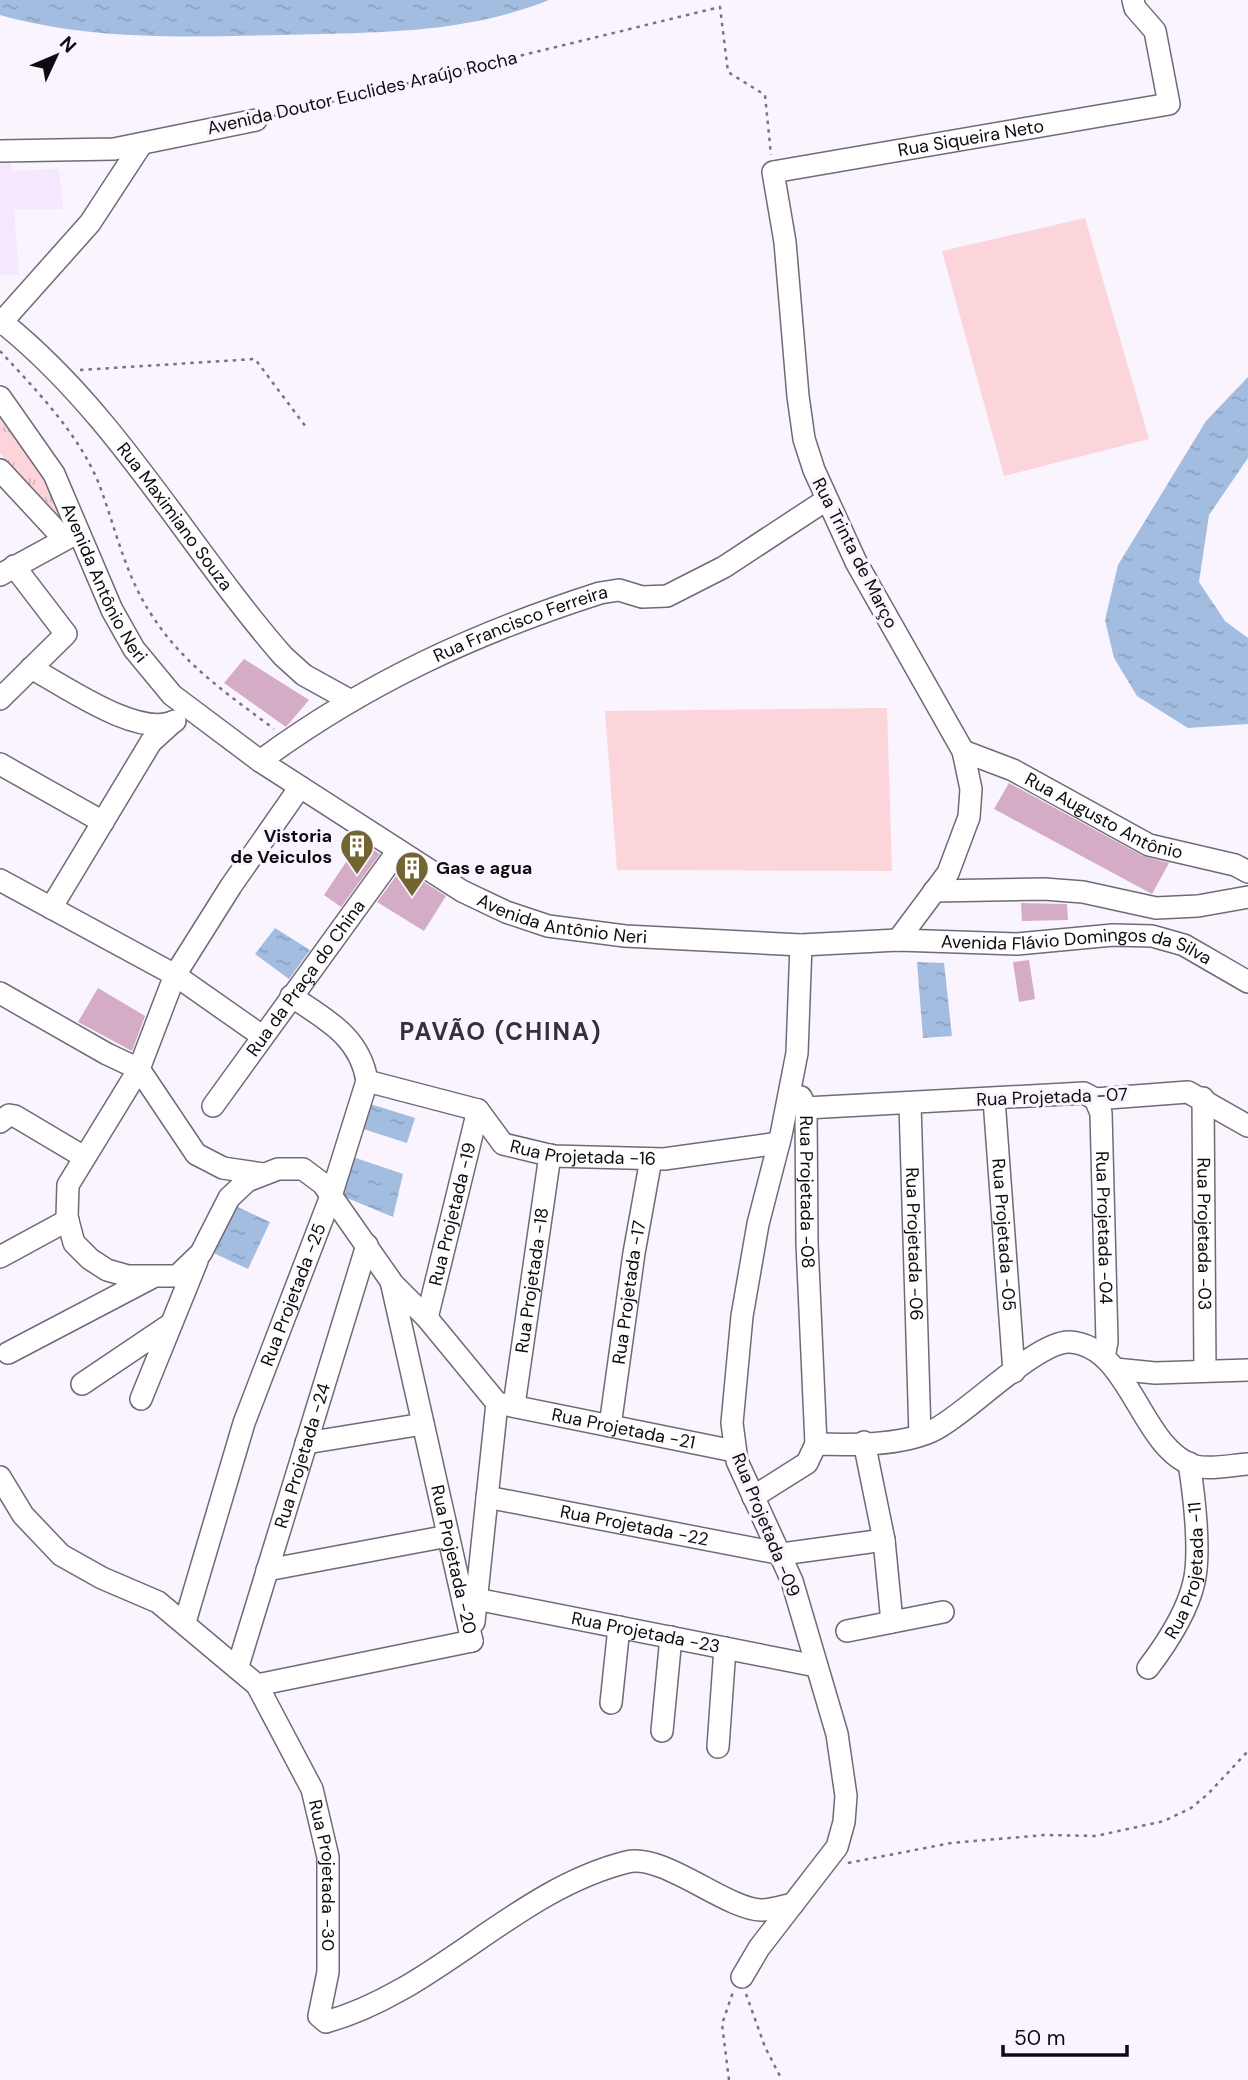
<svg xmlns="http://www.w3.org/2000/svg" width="1248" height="2080" viewBox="0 0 1248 2080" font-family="'DM Sans',sans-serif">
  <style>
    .built { fill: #f5e7fe }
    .grass { fill: url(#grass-tufts) }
    .pitch { fill: #fcd5db }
    .water { fill: url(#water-ripples) }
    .building { fill: #d4acc5 }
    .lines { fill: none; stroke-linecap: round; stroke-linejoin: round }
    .minor-casing { stroke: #716977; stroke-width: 24 }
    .path { stroke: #79747c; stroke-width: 2.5; stroke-dasharray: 3.5 5; stroke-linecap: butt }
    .minor { stroke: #fff; stroke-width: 21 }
    .labels { text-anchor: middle; stroke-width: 6; stroke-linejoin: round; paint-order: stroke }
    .street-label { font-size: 18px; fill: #0e0a10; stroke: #faf4fe }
    .poi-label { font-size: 18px; font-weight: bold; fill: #0e0a10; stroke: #faf4fe; text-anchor: end }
    .district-label { font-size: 24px; font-weight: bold; letter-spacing: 2px; fill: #372f3c; stroke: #faf4fe }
  </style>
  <defs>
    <pattern id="grass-tufts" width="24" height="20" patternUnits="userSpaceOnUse" patternTransform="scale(1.75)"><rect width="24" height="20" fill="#fcd5db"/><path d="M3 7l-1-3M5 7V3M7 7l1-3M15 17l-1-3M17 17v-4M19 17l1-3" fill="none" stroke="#d7b6bb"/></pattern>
    <pattern id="water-ripples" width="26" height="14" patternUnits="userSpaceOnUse" patternTransform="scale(1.75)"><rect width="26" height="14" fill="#a3bde0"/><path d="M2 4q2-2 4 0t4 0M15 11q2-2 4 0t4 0" fill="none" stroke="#8ba1bf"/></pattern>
  </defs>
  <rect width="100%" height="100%" fill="#faf4fe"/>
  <!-- built -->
  <polygon class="built" points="0,160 10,160 12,171 59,169 63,209 14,209 19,275 0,275"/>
  <!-- grass -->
  <polygon class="grass" points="0,413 32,454 62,520 50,515 0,453"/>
  <!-- pitch -->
  <g class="pitch">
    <polygon points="1085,218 1149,439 1004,476 942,251"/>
    <polygon points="887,708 892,871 617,870 605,711"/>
  </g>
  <!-- water -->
  <g class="water">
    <path d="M0,0H549C461,35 373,32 281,35C186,37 92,41 0,15Z"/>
    <polygon points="1248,377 1248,458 1209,515 1199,582 1225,621 1248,638 1248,724 1188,728 1137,696 1114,658 1105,620 1118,565 1206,421"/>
    <polygon points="275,928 310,950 289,979 255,954"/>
    <polygon points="917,962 944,963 952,1036 923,1038"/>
    <polygon points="361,1101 415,1118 407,1143 354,1126"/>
    <polygon points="347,1155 403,1174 393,1217 335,1193"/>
    <polygon points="231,1204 270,1222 248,1269 207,1250"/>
  </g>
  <!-- building -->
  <g class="building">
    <polygon points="244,659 309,700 286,727 224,683"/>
    <polygon points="1009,783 1143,856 1169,863 1152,894 994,809"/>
    <polygon points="360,841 380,854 341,907 324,895"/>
    <polygon points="402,868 446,896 424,931 377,902"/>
    <polygon points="1021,903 1067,904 1068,920 1022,921"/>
    <polygon points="1029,960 1035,999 1019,1002 1013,962"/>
    <polygon points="98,988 145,1016 132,1051 78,1022"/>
  </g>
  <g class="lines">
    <!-- minor casing -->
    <g class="minor-casing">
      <g id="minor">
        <polyline points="0,151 114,149 256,120"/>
        <path id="s1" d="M2,322C116,413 188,547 283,656L304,675L351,701"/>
        <polyline points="0,324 90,223 141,145"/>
        <path id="s2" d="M0,397L54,474L112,610L134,649L172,695L260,761L462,891L506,912L548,926L625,936L801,945L898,940L1017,944L1113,935L1152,936L1184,945L1248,982"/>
        <polyline points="0,470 64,539"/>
        <polyline points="0,575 75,534"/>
        <path d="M31,668C65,686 139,739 175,721"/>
        <polyline points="0,699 66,634 14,566"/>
        <path id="s3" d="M963,751L1013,770L1149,845L1235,865L1248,872"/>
        <path id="s4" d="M260,761C366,683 475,633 600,593L619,590L642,597L667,596L724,567L826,500"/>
        <polyline points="0,764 103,822"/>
        <path id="s5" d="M300,787L231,886L175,975L139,1069L68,1185L67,1217L74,1243L90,1259L107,1270L128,1276H177L201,1253L229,1198L247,1181L278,1169H303L323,1184L391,1281L472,1641"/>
        <polyline points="0,880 175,975 262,1036"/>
        <polyline points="934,891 1044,889 1083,892 1156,908 1198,906 1248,897"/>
        <polyline points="51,908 151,742 173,722"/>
        <path id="s6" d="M898,940L948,873L969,817L971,789L963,751L856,562L814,470L804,439L798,396L785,242L773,172L1169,104L1155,31L1135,8L1133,0"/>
        <polyline points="0,993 107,1054 139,1069 196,1154 223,1168 263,1174"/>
        <path id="s7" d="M367,1081L478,1110L503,1144L553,1156L664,1159L779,1143"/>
        <path id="s8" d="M801,1097L806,1108L807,1243L816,1444"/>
        <path id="s9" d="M1203,1098L1205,1371"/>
        <path id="s10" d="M994,1099L1014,1372"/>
        <path id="s11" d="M1095,1099L1101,1113L1107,1342L1104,1357"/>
        <path id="s12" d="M910,1104L920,1435"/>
        <path id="s13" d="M213,1106L397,852"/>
        <polyline points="806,1108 1084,1093 1095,1099 1188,1092 1248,1126"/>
        <polyline points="0,1122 9,1115 15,1116 84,1157"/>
        <polyline points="0,1257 68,1220"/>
        <polyline points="391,1282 427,1318 497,1403 474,1622"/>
        <path id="s14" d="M427,1318L478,1110"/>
        <polyline points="8,1353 151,1278"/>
        <polyline points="1115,1369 1155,1373 1248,1370"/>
        <polyline points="82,1384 171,1324"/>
        <polyline points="141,1399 197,1261"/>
        <path id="s15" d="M502,1404L734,1451"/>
        <path id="s16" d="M514,1405L550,1155"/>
        <path id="s17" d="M610,1426L634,1253L651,1159"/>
        <polyline points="864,1442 884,1540 892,1622"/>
        <polyline points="306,1443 423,1424"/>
        <path id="s18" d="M0,1477L23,1515L61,1555L102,1578L158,1602L257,1685L312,1789L328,1857V1972L319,2016L326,2022C437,1991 515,1890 627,1862C663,1853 726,1909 761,1910C771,1910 783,1906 793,1904"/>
        <path id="s19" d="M487,1497L782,1554L884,1540"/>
        <path d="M753,1497L807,1463L816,1444C852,1445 899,1446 932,1431C965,1416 1037,1340 1070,1342C1131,1346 1140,1449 1195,1466C1210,1470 1232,1465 1248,1464"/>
        <polyline points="267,1570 448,1536"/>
        <path id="s20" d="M476,1599L816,1666"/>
        <path id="s21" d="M185,1622L244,1423L331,1196L367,1081C360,1036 325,1019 291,996"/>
        <polyline points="847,1631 943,1612"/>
        <path id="s22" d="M238,1666L367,1245"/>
        <path id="s23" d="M1148,1668C1167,1643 1187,1613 1194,1582C1201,1552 1194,1494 1189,1463"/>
        <polyline points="257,1685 472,1641"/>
        <polyline points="611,1703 619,1627"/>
        <polyline points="662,1731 671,1637"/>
        <polyline points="718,1747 725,1648"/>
        <polyline points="742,1977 759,1948 837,1847 844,1822 846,1796 837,1734 792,1581 737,1461 732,1423 742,1316 758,1224 781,1135 797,1053 801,945"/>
      </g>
    </g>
    <!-- path -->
    <g class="path">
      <polyline points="273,116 720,7 728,72 765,95 771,155"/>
      <path d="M0,351C36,390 79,434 99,484C116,529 125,576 153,617C184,665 229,695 274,729"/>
      <polyline points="80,370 255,359 306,427"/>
      <polyline points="848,1863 951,1843 1044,1835 1096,1836 1164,1821 1191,1808 1208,1794 1248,1751"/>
      <polyline points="746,1994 765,2047 782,2080"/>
      <polyline points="729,2080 722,2024 733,1992"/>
    </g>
    <!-- minor -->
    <use href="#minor" class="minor"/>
  </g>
  <!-- icons -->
  <defs>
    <g id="building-pin" transform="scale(1.75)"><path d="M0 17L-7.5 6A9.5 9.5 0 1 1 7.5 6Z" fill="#736532" stroke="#faf4fe"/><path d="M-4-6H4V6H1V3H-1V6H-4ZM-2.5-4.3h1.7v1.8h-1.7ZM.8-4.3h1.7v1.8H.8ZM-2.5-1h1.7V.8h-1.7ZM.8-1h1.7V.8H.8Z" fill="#fff"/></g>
  </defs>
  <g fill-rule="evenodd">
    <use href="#building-pin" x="357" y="846"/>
    <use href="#building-pin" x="412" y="868"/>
  </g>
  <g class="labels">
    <!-- street labels -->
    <g class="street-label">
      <text transform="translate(362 93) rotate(-13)" y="6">Avenida Doutor Euclides Araújo Rocha</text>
      <text dy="6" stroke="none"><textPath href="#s6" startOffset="1031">Rua Siqueira Neto</textPath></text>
      <text dy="6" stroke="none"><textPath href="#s1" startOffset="261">Rua Maximiano Souza</textPath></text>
      <text transform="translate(855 553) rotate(63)" y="6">Rua Trinta de Março</text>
      <text dy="6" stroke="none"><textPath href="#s2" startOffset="214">Avenida Antônio Neri</textPath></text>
      <text dy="6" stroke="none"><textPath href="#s4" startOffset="296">Rua Francisco Ferreira</textPath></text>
      <text dy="6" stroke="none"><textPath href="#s3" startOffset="156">Rua Augusto Antônio</textPath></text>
      <text dy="6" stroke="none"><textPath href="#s2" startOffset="802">Avenida Antônio Neri</textPath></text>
      <text dy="6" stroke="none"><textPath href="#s2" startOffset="1321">Avenida Flávio Domingos da Silva</textPath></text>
      <text dy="6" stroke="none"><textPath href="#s13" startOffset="158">Rua da Praça do China</textPath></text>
      <text transform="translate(1052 1097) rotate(-2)" y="6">Rua Projetada -07</text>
      <text dy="6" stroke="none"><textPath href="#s7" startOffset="238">Rua Projetada -16</textPath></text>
      <text dy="6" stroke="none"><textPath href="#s8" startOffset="96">Rua Projetada -08</textPath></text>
      <text dy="6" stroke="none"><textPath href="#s14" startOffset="107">Rua Projetada -19</textPath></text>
      <text dy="6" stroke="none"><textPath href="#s11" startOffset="130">Rua Projetada -04</textPath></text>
      <text dy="6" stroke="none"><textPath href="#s10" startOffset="136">Rua Projetada -05</textPath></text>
      <text dy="6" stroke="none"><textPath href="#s9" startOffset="136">Rua Projetada -03</textPath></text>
      <text dy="6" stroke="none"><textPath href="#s12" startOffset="140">Rua Projetada -06</textPath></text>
      <text dy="6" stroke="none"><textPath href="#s16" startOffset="126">Rua Projetada -18</textPath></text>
      <text dy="6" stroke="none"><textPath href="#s17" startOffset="135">Rua Projetada -17</textPath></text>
      <text dy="6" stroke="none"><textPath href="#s21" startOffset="345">Rua Projetada -25</textPath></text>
      <text dy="6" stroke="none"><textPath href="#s15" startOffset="124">Rua Projetada -21</textPath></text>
      <text dy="6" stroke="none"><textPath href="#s22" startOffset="220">Rua Projetada -24</textPath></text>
      <text dy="6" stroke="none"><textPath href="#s19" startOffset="150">Rua Projetada -22</textPath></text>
      <text transform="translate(766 1525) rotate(68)" y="6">Rua Projetada -09</text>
      <text dy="6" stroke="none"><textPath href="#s5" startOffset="1242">Rua Projetada -20</textPath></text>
      <text dy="6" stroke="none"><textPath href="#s23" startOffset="108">Rua Projetada -11</textPath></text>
      <text dy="6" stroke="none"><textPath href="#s20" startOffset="173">Rua Projetada -23</textPath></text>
      <text dy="6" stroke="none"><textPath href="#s18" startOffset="542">Rua Projetada -30</textPath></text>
    </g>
    <!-- poi labels -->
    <g class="poi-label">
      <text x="332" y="842">Vistoria<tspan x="332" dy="21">de Veiculos</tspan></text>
      <text x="436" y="874" text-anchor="start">Gas e agua</text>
    </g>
    <!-- district labels -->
    <g class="district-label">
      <text x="501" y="1040">PAVÃO (CHINA)</text>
    </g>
  </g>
  <!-- north arrow -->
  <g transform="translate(56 56) rotate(46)" stroke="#faf4fe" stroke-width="5" paint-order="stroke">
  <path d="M0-5L12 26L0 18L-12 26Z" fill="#0e0a10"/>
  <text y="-10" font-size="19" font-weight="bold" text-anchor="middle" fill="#0e0a10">N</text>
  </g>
  <!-- scale -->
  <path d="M1003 2045v10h124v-10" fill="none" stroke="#0e0a10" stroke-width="3.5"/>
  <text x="1014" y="2045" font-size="21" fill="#0e0a10" stroke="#faf4fe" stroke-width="5" paint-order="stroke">50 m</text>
</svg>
